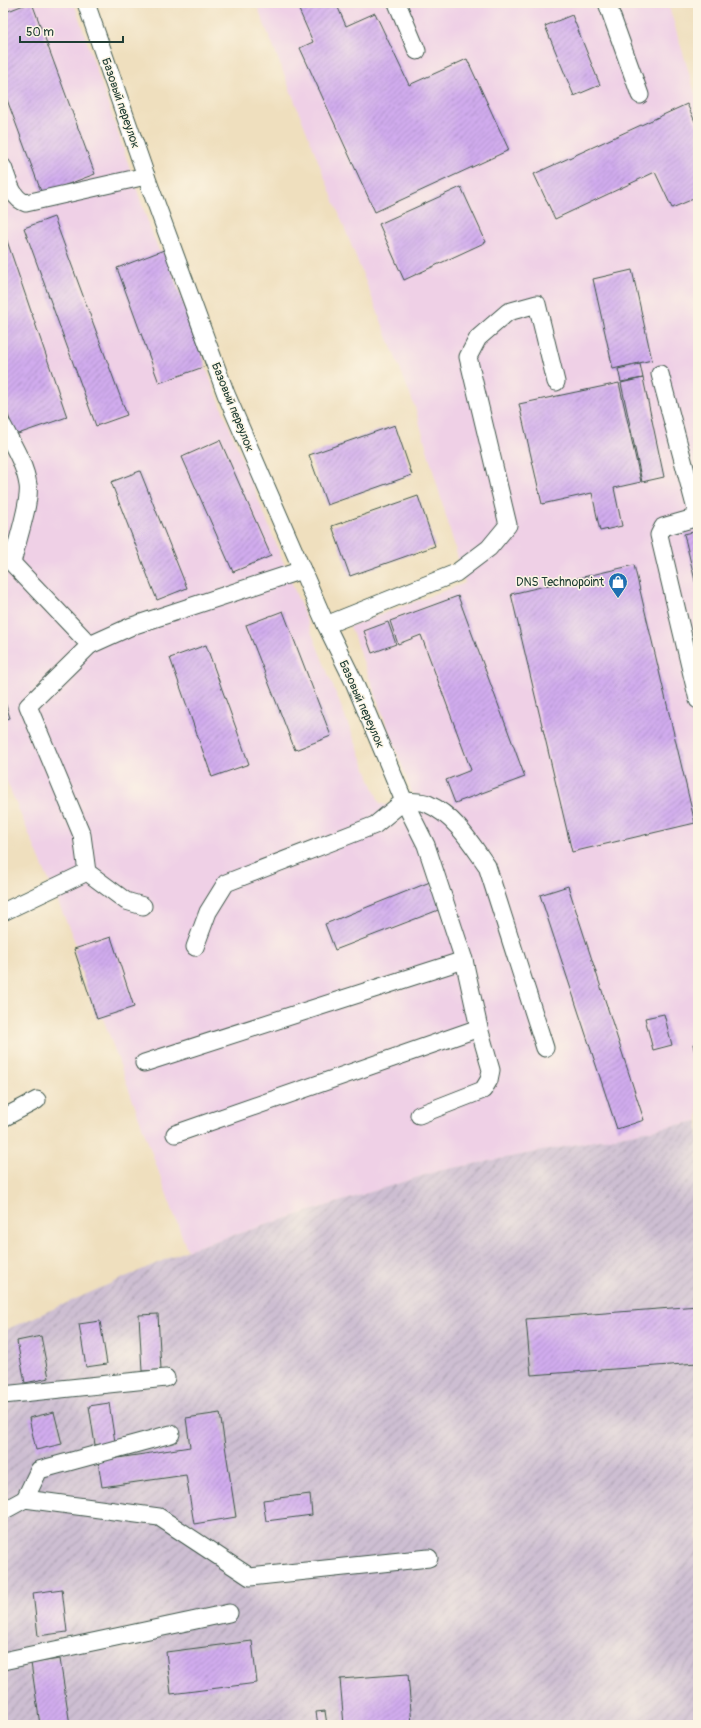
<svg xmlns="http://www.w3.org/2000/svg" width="701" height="1728" viewBox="0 0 701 1728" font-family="Pangolin,sans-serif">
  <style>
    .built { fill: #efd0e6 }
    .industrial { fill: url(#industrial-furrows) }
    .building { fill: url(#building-hatch) }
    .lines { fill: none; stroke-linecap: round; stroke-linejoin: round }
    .minor-casing { stroke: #3e5549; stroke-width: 19 }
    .minor { stroke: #fff; stroke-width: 17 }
    .labels { text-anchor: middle; stroke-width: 3; stroke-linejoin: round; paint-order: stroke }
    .street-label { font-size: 12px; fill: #1f3d34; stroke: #fcf5e5 }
    .poi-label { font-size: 12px; fill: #1f3d34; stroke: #fcf5e5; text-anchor: end }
  </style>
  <defs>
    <pattern id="industrial-furrows" width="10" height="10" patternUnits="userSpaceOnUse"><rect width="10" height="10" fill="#cdbed2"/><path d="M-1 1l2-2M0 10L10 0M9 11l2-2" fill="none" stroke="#a69cab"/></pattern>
    <pattern id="building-hatch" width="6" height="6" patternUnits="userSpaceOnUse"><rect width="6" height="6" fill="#d1acee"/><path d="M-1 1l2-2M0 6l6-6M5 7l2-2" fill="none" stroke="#a98dc2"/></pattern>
  </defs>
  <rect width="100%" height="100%" fill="#fcf5e5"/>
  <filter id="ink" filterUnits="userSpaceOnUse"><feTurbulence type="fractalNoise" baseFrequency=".025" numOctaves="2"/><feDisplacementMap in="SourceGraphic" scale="8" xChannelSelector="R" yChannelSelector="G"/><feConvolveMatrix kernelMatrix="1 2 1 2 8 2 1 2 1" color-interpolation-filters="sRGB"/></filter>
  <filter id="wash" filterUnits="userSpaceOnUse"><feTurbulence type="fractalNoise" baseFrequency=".012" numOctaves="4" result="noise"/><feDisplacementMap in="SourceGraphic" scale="16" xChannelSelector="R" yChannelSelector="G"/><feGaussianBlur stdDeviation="0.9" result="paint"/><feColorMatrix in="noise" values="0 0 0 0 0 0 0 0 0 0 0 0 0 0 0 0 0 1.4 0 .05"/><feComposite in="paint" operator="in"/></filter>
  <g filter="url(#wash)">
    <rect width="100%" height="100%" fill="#efdfbe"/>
    <!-- built -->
    <polygon class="built" points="3,3 74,3 150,228 380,804 418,809 350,626 465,583 415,407 256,3 668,3 698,103 698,1121 438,1171 187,1250 78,949 3,773"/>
    <!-- industrial -->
    <polygon class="industrial" points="698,1121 698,1725 3,1725 3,1331 187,1250 438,1171"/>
    <g id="blocks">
      <!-- building -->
      <g class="building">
        <polygon points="29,3 32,3 95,174 42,194 3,89 3,13"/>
        <polygon points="296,3 336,3 346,26 375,13 409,85 467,59 509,150 375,212 300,48 313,42"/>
        <polygon points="572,15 600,85 574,96 545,26"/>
        <polygon points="687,104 698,128 698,197 672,208 655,172 555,219 534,174"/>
        <polygon points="461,187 486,242 404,280 379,224"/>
        <polygon points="54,217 127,415 96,426 24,228"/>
        <polygon points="6,238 67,417 15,435 3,400 3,239"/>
        <polygon points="164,250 206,366 159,383 117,268"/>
        <polygon points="632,270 652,360 613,369 593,279"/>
        <polygon points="640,364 643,378 621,382 618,369"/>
        <polygon points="643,378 664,477 642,482 621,383"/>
        <polygon points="619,383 641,482 614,488 622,526 600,531 592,493 542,504 519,404"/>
        <polygon points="395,425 412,475 327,505 309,455"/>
        <polygon points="220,440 271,556 233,572 182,457"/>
        <polygon points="140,471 187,588 157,600 111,482"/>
        <polygon points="418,496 435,546 350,576 332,526"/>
        <polygon points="698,531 698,589 697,589 684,534"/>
        <polygon points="634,565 695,823 572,852 511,594"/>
        <polygon points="458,596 525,777 455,803 446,780 471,770 421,635 398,644 390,621"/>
        <polygon points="283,611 331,736 295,750 246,625"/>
        <polygon points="388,622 396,644 372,653 364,631"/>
        <polygon points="206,645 249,764 212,777 170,658"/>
        <polygon points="3,696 10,718 3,720"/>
        <polygon points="430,882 441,909 335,950 325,924"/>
        <polygon points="568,886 644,1120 617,1129 540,895"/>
        <polygon points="111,937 134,1007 97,1019 74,949"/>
        <polygon points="664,1014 672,1045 653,1050 645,1018"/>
        <polygon points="698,1042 698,1063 697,1063 693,1044"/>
        <polygon points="698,1306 698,1363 531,1375 526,1319"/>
        <polygon points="158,1314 161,1370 142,1371 139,1315"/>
        <polygon points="100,1321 107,1364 86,1367 79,1324"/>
        <polygon points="41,1336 49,1378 25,1383 17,1341"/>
        <polygon points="109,1403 115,1442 95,1445 89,1406"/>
        <polygon points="54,1412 62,1444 36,1450 29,1418"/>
        <polygon points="220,1413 236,1517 194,1524 186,1475 102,1487 98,1461 190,1447 186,1418"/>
        <polygon points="310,1494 312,1515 266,1521 263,1500"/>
        <polygon points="62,1589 67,1632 38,1636 33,1593"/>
        <polygon points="252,1641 257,1683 171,1694 166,1652"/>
        <polygon points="60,1659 70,1725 40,1725 31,1663"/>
        <polygon points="408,1674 412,1725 344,1725 340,1679"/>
        <polygon points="325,1711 327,1725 318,1725 316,1712"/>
        <polygon points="272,1721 272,1725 240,1725 240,1724"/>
      </g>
    </g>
  </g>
  <g filter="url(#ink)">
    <use href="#blocks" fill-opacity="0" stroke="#3e5549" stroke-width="1"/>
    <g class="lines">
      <!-- minor casing -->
      <g class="minor-casing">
        <g id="minor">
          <polyline points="86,3 146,176 226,394 326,625 354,682 404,801 426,845 464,960 479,1028 491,1070 489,1080 483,1090 419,1115"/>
          <polyline points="397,3 417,51"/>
          <polyline points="607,3 640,95"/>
          <path d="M3,167C8,180 12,199 26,203L146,176"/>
          <polyline points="660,374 698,517"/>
          <path d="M3,426C12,444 25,464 28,485C31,502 16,544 12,563L90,645L28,706L82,835L87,872L126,901L143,906"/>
          <polyline points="698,517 663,527 659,535 698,700"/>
          <polyline points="326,625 456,573 489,548 508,525 468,357 478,338 508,312 537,304 556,382"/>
          <polyline points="90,645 132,626 302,570"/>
          <polyline points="3,912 87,872"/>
          <path d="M195,947L208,912L226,883L375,825L404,801C411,802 422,801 428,804C455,816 471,843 487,866L545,1048"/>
          <polyline points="144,1063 464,960"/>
          <polyline points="3,1118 37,1100"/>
          <polyline points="175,1134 479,1028"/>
          <polyline points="3,1395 166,1378"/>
          <polyline points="25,1499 39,1470 171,1434"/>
          <polyline points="3,1511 25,1499 159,1517 250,1577 429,1558"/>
          <polyline points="3,1661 229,1613"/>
        </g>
      </g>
      <!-- minor -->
      <use href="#minor" class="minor"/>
    </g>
  </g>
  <!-- icons -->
  <defs>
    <g id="shop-pin" transform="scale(1)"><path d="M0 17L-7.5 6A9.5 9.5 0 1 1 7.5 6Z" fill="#1f6fb2" stroke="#fcf5e5"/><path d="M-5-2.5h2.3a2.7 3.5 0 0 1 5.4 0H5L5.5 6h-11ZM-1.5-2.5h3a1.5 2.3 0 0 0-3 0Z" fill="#fff"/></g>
  </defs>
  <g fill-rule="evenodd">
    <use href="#shop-pin" x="618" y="582"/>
  </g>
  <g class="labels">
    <!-- street labels -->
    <g class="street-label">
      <text transform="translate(121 103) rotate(71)" y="4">Базовый переулок</text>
      <text transform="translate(233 407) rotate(68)" y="4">Базовый переулок</text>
      <text transform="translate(362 704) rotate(66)" y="4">Базовый переулок</text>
    </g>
    <!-- poi labels -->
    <g class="poi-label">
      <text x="604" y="586">DNS Technopoint</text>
    </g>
  </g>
  <!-- margin -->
  <rect width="701" height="1728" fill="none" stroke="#fcf5e5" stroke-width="16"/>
  <!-- scale -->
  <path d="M20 36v6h103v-6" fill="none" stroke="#1f3d34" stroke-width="2"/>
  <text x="26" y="36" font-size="12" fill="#1f3d34" stroke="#fcf5e5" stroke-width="3" paint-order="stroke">50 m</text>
</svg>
